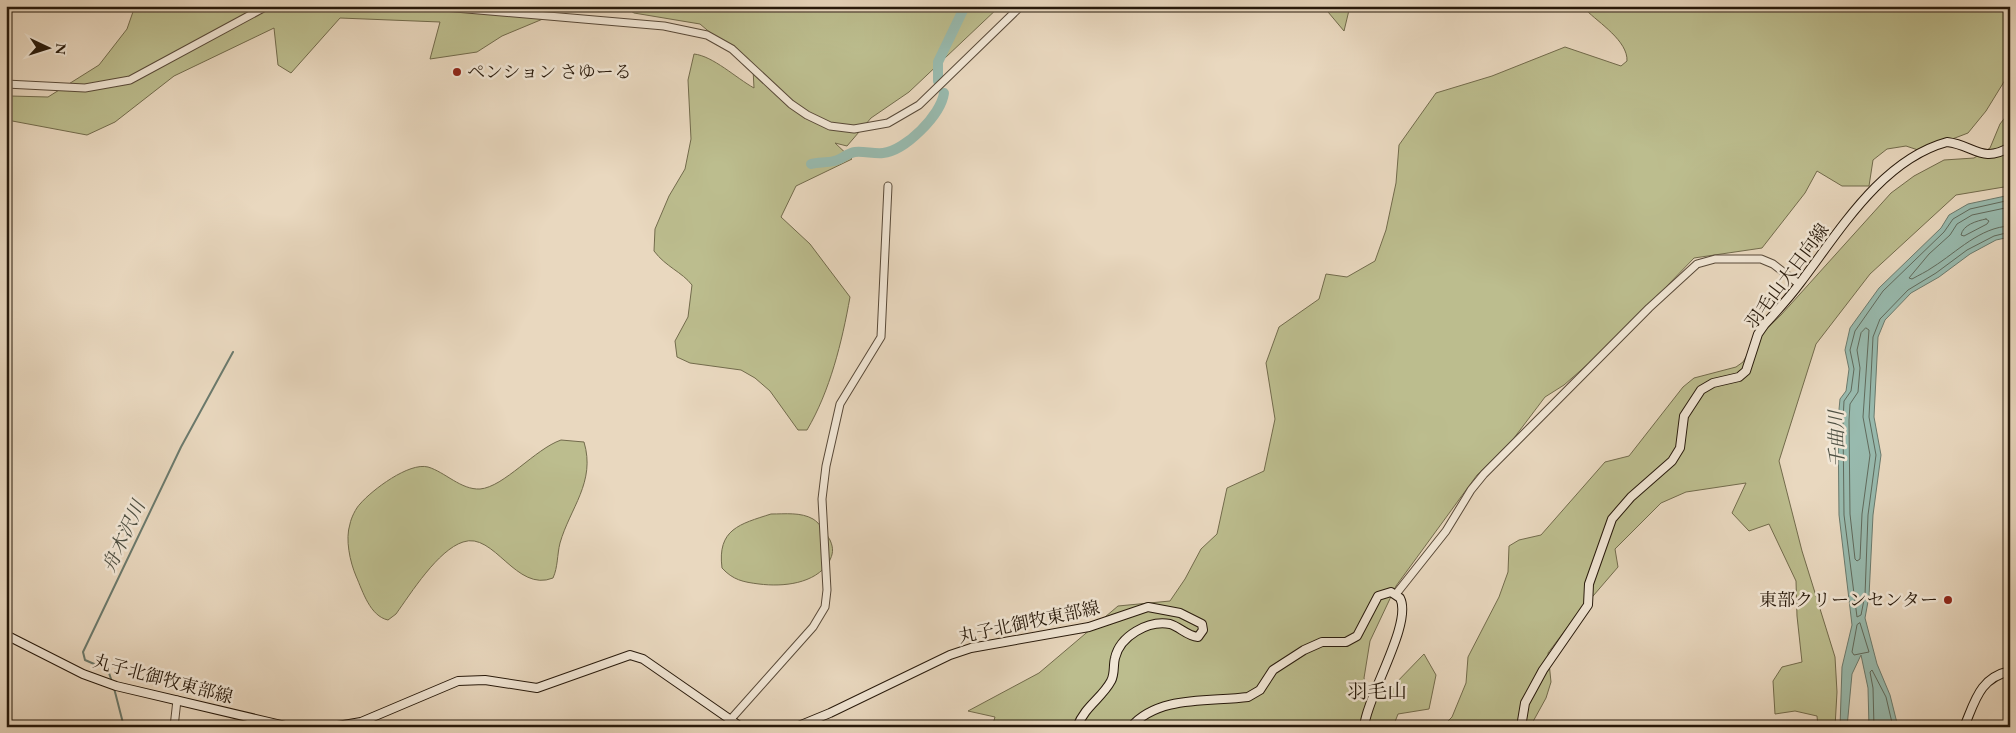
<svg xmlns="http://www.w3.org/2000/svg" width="2016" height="733" viewBox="0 0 2016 733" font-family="'EB Garamond','Noto Serif JP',serif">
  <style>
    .green { fill: #bcbd8e; stroke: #726b4c }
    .water { fill: #98baae; stroke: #6b7a6d }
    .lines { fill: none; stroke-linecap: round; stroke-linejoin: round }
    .shore { stroke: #606a5c; stroke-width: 1 }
    .stream { stroke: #6b7a6d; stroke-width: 2 }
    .river { stroke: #98baae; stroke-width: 10 }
    .tertiary-casing { stroke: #584938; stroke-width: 9 }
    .secondary-casing { stroke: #27190b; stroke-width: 10 }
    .tertiary { stroke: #f1e6d5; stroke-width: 7 }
    .secondary { stroke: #f1e6d5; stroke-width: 8 }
    .poi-dot { fill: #8f2418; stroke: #f1e6d5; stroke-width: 2 }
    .labels { text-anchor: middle; stroke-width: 5; stroke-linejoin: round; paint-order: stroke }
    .poi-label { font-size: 18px; fill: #27190b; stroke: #f1e6d5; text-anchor: start }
    .street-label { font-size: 18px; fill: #27190b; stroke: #f1e6d5 }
    .water-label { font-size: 19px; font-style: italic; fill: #4f5144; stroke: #f1e6d5 }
    .quarter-label { font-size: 20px; fill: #27190b; stroke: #f1e6d5 }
  </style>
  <rect width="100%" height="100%" fill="#e9d8bf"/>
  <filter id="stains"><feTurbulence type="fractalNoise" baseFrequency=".004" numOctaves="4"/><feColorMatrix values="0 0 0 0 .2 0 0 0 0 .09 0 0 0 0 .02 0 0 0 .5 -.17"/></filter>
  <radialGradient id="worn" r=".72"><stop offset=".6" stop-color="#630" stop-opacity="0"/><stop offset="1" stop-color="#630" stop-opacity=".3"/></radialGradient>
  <!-- green -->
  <g class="green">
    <polygon points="135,6 557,6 550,16 502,36 477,52 430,59 440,22 340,18 291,73 278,65 274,28 174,76 115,122 87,135 7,120 10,96 48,97 99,65 127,29"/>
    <path d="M623,6H1000L909,92L871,118L847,146L835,143L852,159L796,186L781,217L810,244L850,297C842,342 830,391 807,430H798L770,391L755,378L741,370L690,363L677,357L675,341L688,317L692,285C682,272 666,267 654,251L655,229L669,196L685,169L691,139L688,80L694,54C713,56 736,78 754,88L753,69L700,24L634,13Z"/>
    <polygon points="1323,6 1350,6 1344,31"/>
    <path d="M1589,6H2010V72L1986,111L1968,133L1921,151L1906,146L1887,149L1873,160L1869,186H1842L1817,171L1805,193L1762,248L1694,258L1612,343L1564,385L1545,397L1514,438L1477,475L1396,586L1370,641L1364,678L1368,694L1392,687L1424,654L1436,675L1429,709L1398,714L1393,727H992L995,717L968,711L1039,673L1118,606L1170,601L1185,579L1201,549L1217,534L1227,488L1264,471L1275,419L1266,363L1279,327L1319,299L1326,274L1347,277L1375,261L1386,230L1396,183L1399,145L1436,93L1492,76L1565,47L1621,66L1627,61C1628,41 1599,23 1586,10Z"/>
    <polygon points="2010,111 2010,186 1956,195 1870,274 1816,344 1779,461 1802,551 1835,657 1837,692 1835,727 1818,727 1817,716 1795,711 1775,714 1773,681 1782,667 1802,662 1797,616 1796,581 1769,524 1749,531 1732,513 1746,483 1686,492 1661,503 1615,549 1618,567 1575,617 1548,653 1551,682 1546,698 1530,727 1442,727 1452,717 1466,683 1468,657 1499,597 1508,572 1509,546 1519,540 1541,535 1605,462 1629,456 1683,387 1694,378 1736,367 1743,362 1757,338 1781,315 1891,193 1914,176 1944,160 1974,158 1990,148 2000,124"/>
    <path d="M561,440L584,442C596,482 570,508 560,543C557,555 558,567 553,578C516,593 494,531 463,542C438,550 411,593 396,614L388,620C370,616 363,592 356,576C350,562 345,539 350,524C351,518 356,508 360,504C372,490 409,462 428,467C445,472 461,490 480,489C504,487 535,449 561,440Z"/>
    <path d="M771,514C785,514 801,512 813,519C820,523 826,534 830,540C834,549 833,554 829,562C815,584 783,587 759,584C743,582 733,580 722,568C717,529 740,524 771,514Z"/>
  </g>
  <!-- water -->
  <polygon class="water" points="2010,195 2010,237 1996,240 1970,254 1939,277 1911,293 1885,320 1878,337 1874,417 1881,455 1873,515 1869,596 1865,618 1877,664 1890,695 1898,727 1869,727 1868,688 1861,655 1852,674 1847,727 1840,727 1842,667 1852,625 1839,515 1838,420 1840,399 1846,391 1849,369 1845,350 1850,328 1879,288 1941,228 1949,215 1968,204"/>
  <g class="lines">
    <!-- shore -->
    <g class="shore">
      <polyline points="2010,200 1970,209 1953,219 1944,232 1883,291 1855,331 1850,350 1854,369 1851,391 1844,401 1843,420 1844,515 1857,617 1861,615 1865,595 1868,515 1876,455 1869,417 1873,337 1880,319 1908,290 1936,273 1967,250 1994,236 2010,232"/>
      <path d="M2010,207L1972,215L1957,224L1950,235L1929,254L1909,278L1912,279C1919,275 1926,272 1933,267C1957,252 1980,227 2010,226"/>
      <path d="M1986,219L1989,221L1987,224L1964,236L1961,235C1963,225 1976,221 1986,219Z"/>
      <polygon points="1866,328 1869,330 1863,417 1870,455 1862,514 1860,559 1857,561 1855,559 1850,514 1849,420 1850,404 1858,392 1860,368 1857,350 1861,333"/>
      <polygon points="1860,623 1869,652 1854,655 1852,652 1857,625"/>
      <polyline points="1874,727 1873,688 1870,672 1872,670 1886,697 1893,727"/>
    </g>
    <!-- stream -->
    <g class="stream">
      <polyline points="112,682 108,670 85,660 83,652 181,447 233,352"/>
      <polyline points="114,688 124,727"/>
    </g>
    <!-- river -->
    <g class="river">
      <polyline points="938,81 938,62 965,6"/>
      <path d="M811,164C818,162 826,163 834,161C841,160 847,153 855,152C864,151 874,154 883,153C905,151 941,115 944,93"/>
    </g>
    <!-- tertiary casing -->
    <g class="tertiary-casing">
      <g id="tertiary">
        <polyline points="432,6 664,26 707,35 732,49 791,104 807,115 830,126 854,129 888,123 919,105 1021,6"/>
        <polyline points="6,84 85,88 130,80 267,6"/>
        <polyline points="1396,594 1446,531 1471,490 1484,474 1649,308 1697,264 1715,259 1761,259 1773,264 1799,284"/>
        <polyline points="731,719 813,627 825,607 827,590 822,499 826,466 840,404 881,337 888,186"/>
        <polyline points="174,727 177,700"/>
      </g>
    </g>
    <!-- secondary casing -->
    <g class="secondary-casing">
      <g id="secondary">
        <polyline points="6,635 83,674 116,686 290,727"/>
        <polyline points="332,727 361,722 458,681 485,680 537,688 630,655 643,659 741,727"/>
        <path d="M796,727L830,713L950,655L971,648L1089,627L1148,607L1180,613L1202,624L1203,630L1198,637C1187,636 1180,627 1170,624C1148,620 1120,636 1115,658C1113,665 1115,674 1111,681C1102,698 1085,706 1077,727"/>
        <path d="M1131,727C1158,695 1210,702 1248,697L1260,690L1273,670L1304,650L1322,642H1346L1357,636L1378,596L1391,592L1400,598C1413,623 1367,696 1364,727"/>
        <path d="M1521,727L1525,703L1543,670L1588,605L1589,584L1612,519L1631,497L1672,461L1680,448L1684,416L1701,390L1713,383L1739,377L1746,371L1758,334L1765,324C1777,311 1789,298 1800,283C1839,232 1881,160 1947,142C1974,145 1982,164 2010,147"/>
        <path d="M1964,727C1975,702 1979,678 2010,671"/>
      </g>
    </g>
    <!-- tertiary -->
    <use href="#tertiary" class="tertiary"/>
    <!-- secondary -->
    <use href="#secondary" class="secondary"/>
  </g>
  <!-- markers -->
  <g class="poi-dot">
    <circle cx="457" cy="72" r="5"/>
    <circle cx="1948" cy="600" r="5"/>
  </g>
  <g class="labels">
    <!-- poi labels -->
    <g class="poi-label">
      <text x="467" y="78">ペンション さゆーる</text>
      <text x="1938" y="606" text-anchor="end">東部クリーンセンター</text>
    </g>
    <!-- street labels -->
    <g class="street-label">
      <text transform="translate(1787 276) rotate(-53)" y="6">羽毛山大日向線</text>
      <text transform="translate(1029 622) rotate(-12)" y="6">丸子北御牧東部線</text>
      <text transform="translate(163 679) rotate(15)" y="6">丸子北御牧東部線</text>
    </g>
    <!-- water labels -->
    <g class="water-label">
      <text transform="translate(1836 439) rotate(-91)" y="7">千曲川</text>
      <text transform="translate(123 536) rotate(-65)" y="7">舟木沢川</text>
    </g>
    <!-- quarter labels -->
    <g class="quarter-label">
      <text x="1377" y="698">羽毛山</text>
    </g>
  </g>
  <!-- margin -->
  <rect width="2016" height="733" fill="none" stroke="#e9d8bf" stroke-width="25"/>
  <rect x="8" y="8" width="2001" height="718" fill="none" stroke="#27190b" stroke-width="2.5"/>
  <rect x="12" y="12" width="1991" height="708" fill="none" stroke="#27190b"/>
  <!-- north arrow -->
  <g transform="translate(48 48) rotate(94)" stroke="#f1e6d5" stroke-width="4" paint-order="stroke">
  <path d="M0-4L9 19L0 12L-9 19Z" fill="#27190b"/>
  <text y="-8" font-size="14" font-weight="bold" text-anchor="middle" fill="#27190b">N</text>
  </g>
  <rect width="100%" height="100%" filter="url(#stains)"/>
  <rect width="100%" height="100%" fill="url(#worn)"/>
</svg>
